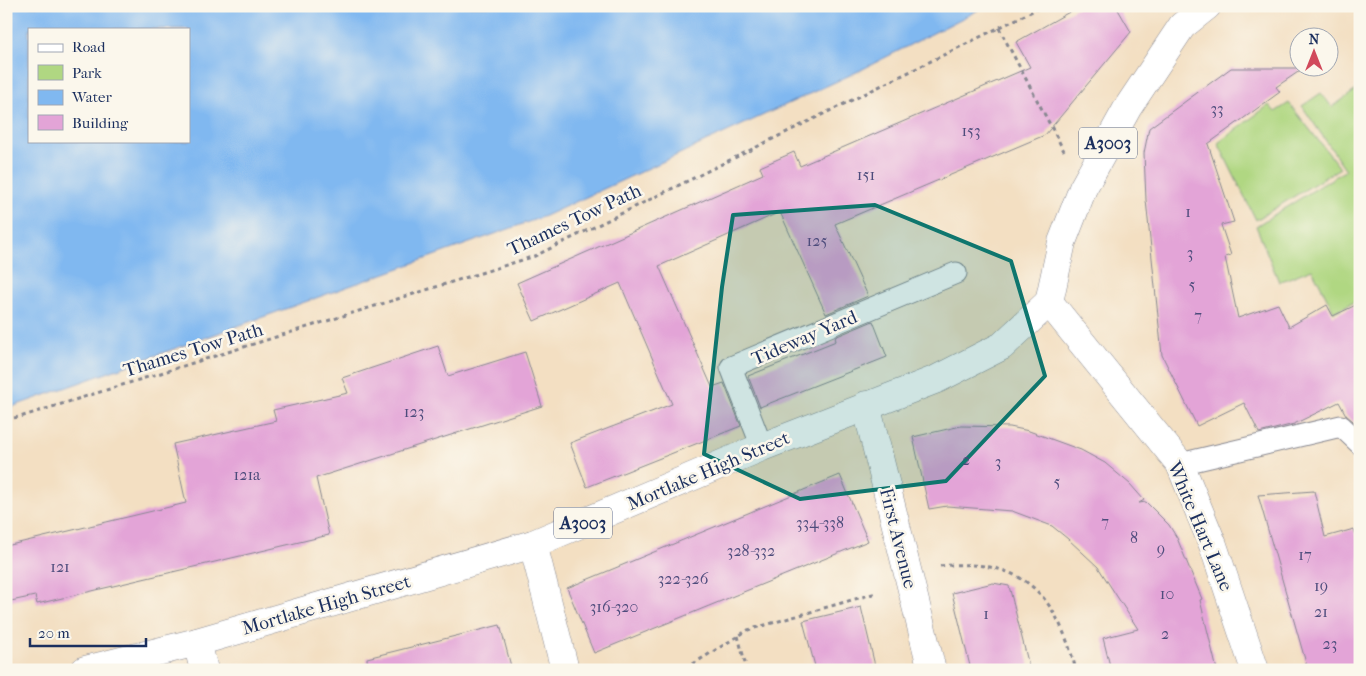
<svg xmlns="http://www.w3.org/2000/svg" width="1366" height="676" viewBox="0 0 1366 676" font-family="'IM FELL French Canon',serif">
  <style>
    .green { fill: #b0d782; stroke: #668370 }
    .water { fill: #80b8f0; stroke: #4e74a7; fill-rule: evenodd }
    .building { fill: #e3a4d7 }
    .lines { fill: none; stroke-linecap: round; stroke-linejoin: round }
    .lane-casing { stroke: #878790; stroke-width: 23 }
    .street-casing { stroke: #878790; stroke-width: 29 }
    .secondary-casing { stroke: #878790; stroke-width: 29 }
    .primary-casing { stroke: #878790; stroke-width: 29 }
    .path { stroke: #878790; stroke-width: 3; stroke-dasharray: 4 4; stroke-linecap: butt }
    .lane { stroke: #fff; stroke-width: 21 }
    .street { stroke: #fff; stroke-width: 28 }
    .secondary { stroke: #fff; stroke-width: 28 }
    .primary { stroke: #fff; stroke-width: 28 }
    .marked { fill: #0f766e; fill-opacity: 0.2; stroke: #0f766e; stroke-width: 4; stroke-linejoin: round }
    .labels { text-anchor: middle; stroke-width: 5; stroke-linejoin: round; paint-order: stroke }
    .number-label { font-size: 16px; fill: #4d4c7c }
    .shield { fill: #fbf7ec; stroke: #5e6b89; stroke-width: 1 }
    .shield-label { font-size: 18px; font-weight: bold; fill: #1b2f5e }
    .street-label { font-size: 19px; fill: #1b2f5e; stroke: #fbf7ec }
  </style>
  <rect width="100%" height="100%" fill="#fbf7ec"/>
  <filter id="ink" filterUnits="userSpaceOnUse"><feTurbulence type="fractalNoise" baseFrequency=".02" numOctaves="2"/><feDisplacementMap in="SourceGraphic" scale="10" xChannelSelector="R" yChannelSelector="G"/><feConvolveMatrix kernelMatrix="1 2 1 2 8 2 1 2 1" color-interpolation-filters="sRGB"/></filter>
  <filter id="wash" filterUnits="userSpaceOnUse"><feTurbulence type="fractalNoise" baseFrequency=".0096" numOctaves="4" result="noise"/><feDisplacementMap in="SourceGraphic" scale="20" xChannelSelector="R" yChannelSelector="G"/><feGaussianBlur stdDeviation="1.12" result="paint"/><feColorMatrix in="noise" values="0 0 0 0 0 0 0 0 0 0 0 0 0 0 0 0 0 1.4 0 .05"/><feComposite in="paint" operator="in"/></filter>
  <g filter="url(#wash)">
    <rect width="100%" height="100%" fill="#f3dfc2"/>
    <!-- green -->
    <g class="green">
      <polygon points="1359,88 1360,299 1334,312 1312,269 1279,282 1256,226 1346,170 1302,106 1321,93 1332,107"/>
      <polygon points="1289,103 1340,168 1256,220 1218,143 1269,105 1275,112"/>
    </g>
    <!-- water -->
    <path class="water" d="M6,6H986L859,71L545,216L6,409ZM29,29H189V141H29Z"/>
    <g id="blocks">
      <!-- building -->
      <g class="building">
        <polygon points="1080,6 1116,6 1131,32 1045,135 835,224 868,296 826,314 780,212 659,266 712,387 724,383 741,426 587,487 570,443 672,404 620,283 534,321 517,283 763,174 760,167 794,152 800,166 1030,67 1016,42"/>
        <polygon points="1231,68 1304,68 1276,87 1280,92 1208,144 1234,222 1221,225 1231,255 1225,257 1238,318 1278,304 1289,327 1327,305 1333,316 1360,303 1360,427 1346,415 1339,402 1294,424 1259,433 1244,403 1197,426 1162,355 1146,200 1144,153 1149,128"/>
        <polygon points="873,321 887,357 760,407 748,376 836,341 835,337"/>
        <polygon points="438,346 448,376 525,352 542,406 316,478 329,535 37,604 35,596 6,602 6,546 186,503 173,444 276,421 273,410 348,393 342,378"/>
        <polygon points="961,426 1010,427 1029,431 1081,450 1105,463 1130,484 1144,500 1139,503 1146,502 1169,525 1177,538 1202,599 1200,600 1217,670 1111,670 1103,638 1138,629 1098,567 1068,539 1052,526 1012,511 947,506 929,509 913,437"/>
        <polygon points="840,475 868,541 594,653 567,588"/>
        <polygon points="1314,491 1325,537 1354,529 1360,548 1360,670 1308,670 1258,495"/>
        <polygon points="993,583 1009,586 1030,670 971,670 952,593"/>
        <polygon points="861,607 876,670 816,670 803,621"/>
        <polygon points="500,625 512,670 368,670 367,658"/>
      </g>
    </g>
  </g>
  <g filter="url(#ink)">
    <use href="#blocks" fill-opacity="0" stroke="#878790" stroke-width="1"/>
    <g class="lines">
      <!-- lane casing -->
      <g class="lane-casing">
        <g id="lane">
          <polyline points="762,447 731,367 956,273"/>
          <polyline points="1180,464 1341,426 1360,444"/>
        </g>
      </g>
      <!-- street casing -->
      <g class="street-casing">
        <g id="street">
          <polyline points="866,405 932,670"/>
          <polyline points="533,544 565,670"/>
          <polyline points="197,642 204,670"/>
        </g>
      </g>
      <!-- secondary casing -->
      <g class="secondary-casing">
        <polyline id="secondary" points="1049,302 1180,464 1213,545 1255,670"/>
      </g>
      <!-- primary casing -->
      <g class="primary-casing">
        <polyline id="primary" points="85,670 197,642 533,544 762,447 937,379 1002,346 1049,302 1062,242 1083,188 1128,107 1182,26 1207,6"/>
      </g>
      <!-- path -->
      <g class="path">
        <polyline points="999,28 1064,151"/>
        <polyline points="6,419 20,417 535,256 1043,6"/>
        <path d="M940,566C1023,557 1056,594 1076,670"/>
        <polyline points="738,636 747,670"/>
        <polyline points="678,670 688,667 748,630 876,593"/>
      </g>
      <!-- lane -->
      <use href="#lane" class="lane"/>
      <!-- street -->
      <use href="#street" class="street"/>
      <!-- secondary -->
      <use href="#secondary" class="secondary"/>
      <!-- primary -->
      <use href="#primary" class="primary"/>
    </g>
  </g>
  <!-- marked area -->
  <path class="marked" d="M875,205L1011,261L1045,376L946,481L800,499L704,454L722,287L733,215Z"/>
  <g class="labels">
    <!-- number labels -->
    <g class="number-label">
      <text x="1217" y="114">33</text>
      <text x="971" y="136">153</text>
      <text x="866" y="180">151</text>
      <text x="1188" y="217">1</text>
      <text x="817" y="246">125</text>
      <text x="1190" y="258">3</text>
      <text x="1192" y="290">5</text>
      <text x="1198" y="321">7</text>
      <text x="414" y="417">123</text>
      <text x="966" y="465">2</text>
      <text x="998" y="467">3</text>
      <text x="247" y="480">121a</text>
      <text x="1057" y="487">5</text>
      <text x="1105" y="527">7</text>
      <text x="820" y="528">334-338</text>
      <text x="1134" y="543">8</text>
      <text x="1161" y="554">9</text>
      <text x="751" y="556">328-332</text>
      <text x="1305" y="560">17</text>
      <text x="60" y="572">121</text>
      <text x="683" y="584">322-326</text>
      <text x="1321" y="591">19</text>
      <text x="1167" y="599">10</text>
      <text x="614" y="612">316-320</text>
      <text x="1321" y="617">21</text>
      <text x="986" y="619">1</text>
      <text x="1165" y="639">2</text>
      <text x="1330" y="649">23</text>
    </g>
    <!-- shield labels -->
    <g class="shield">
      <rect x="1079" y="127.5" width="58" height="31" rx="4"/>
      <rect x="554" y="507.5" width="58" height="31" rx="4"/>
    </g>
    <g class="shield-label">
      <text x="1108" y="149">A3003</text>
      <text x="583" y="529">A3003</text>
    </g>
    <!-- street labels -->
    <g class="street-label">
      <text transform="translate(574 219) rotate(-25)" y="7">Thames Tow Path</text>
      <text transform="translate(804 337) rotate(-23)" y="7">Tideway Yard</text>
      <text transform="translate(193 349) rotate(-17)" y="7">Thames Tow Path</text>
      <text transform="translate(708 470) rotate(-23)" y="7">Mortlake High Street</text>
      <text transform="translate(1201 526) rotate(67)" y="7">White Hart Lane</text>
      <text transform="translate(899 538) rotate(76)" y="7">First Avenue</text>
      <text transform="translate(326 604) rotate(-16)" y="7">Mortlake High Street</text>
    </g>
  </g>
  <!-- margin -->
  <rect width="1366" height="676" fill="none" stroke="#fbf7ec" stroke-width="25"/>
  <!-- legend -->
  <rect x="28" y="28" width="162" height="115" fill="#fbf7ec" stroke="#a1a7b3"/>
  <rect x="38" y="44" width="25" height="8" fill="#ffffff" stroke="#a1a7b3"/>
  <text x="72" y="52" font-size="15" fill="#1b2f5e">Road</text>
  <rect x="38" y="65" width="25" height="15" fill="#b0d782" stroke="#a1a7b3"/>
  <text x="72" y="78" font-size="15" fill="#1b2f5e">Park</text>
  <rect x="38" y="90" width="25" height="15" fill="#80b8f0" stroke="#a1a7b3"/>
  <text x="72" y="102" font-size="15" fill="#1b2f5e">Water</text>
  <rect x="38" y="115" width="25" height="15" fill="#e3a4d7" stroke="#a1a7b3"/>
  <text x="72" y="128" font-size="15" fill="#1b2f5e">Building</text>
  <!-- north arrow -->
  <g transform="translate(1314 52)"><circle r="24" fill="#fbf7ec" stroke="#a1a7b3"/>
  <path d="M0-4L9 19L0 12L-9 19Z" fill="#d1495b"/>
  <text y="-8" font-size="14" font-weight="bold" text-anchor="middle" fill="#1b2f5e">N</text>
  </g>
  <!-- scale -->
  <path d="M30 638v8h116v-8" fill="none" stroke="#1b2f5e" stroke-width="2.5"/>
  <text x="38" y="638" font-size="15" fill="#1b2f5e" stroke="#fbf7ec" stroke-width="4" paint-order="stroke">20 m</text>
</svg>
